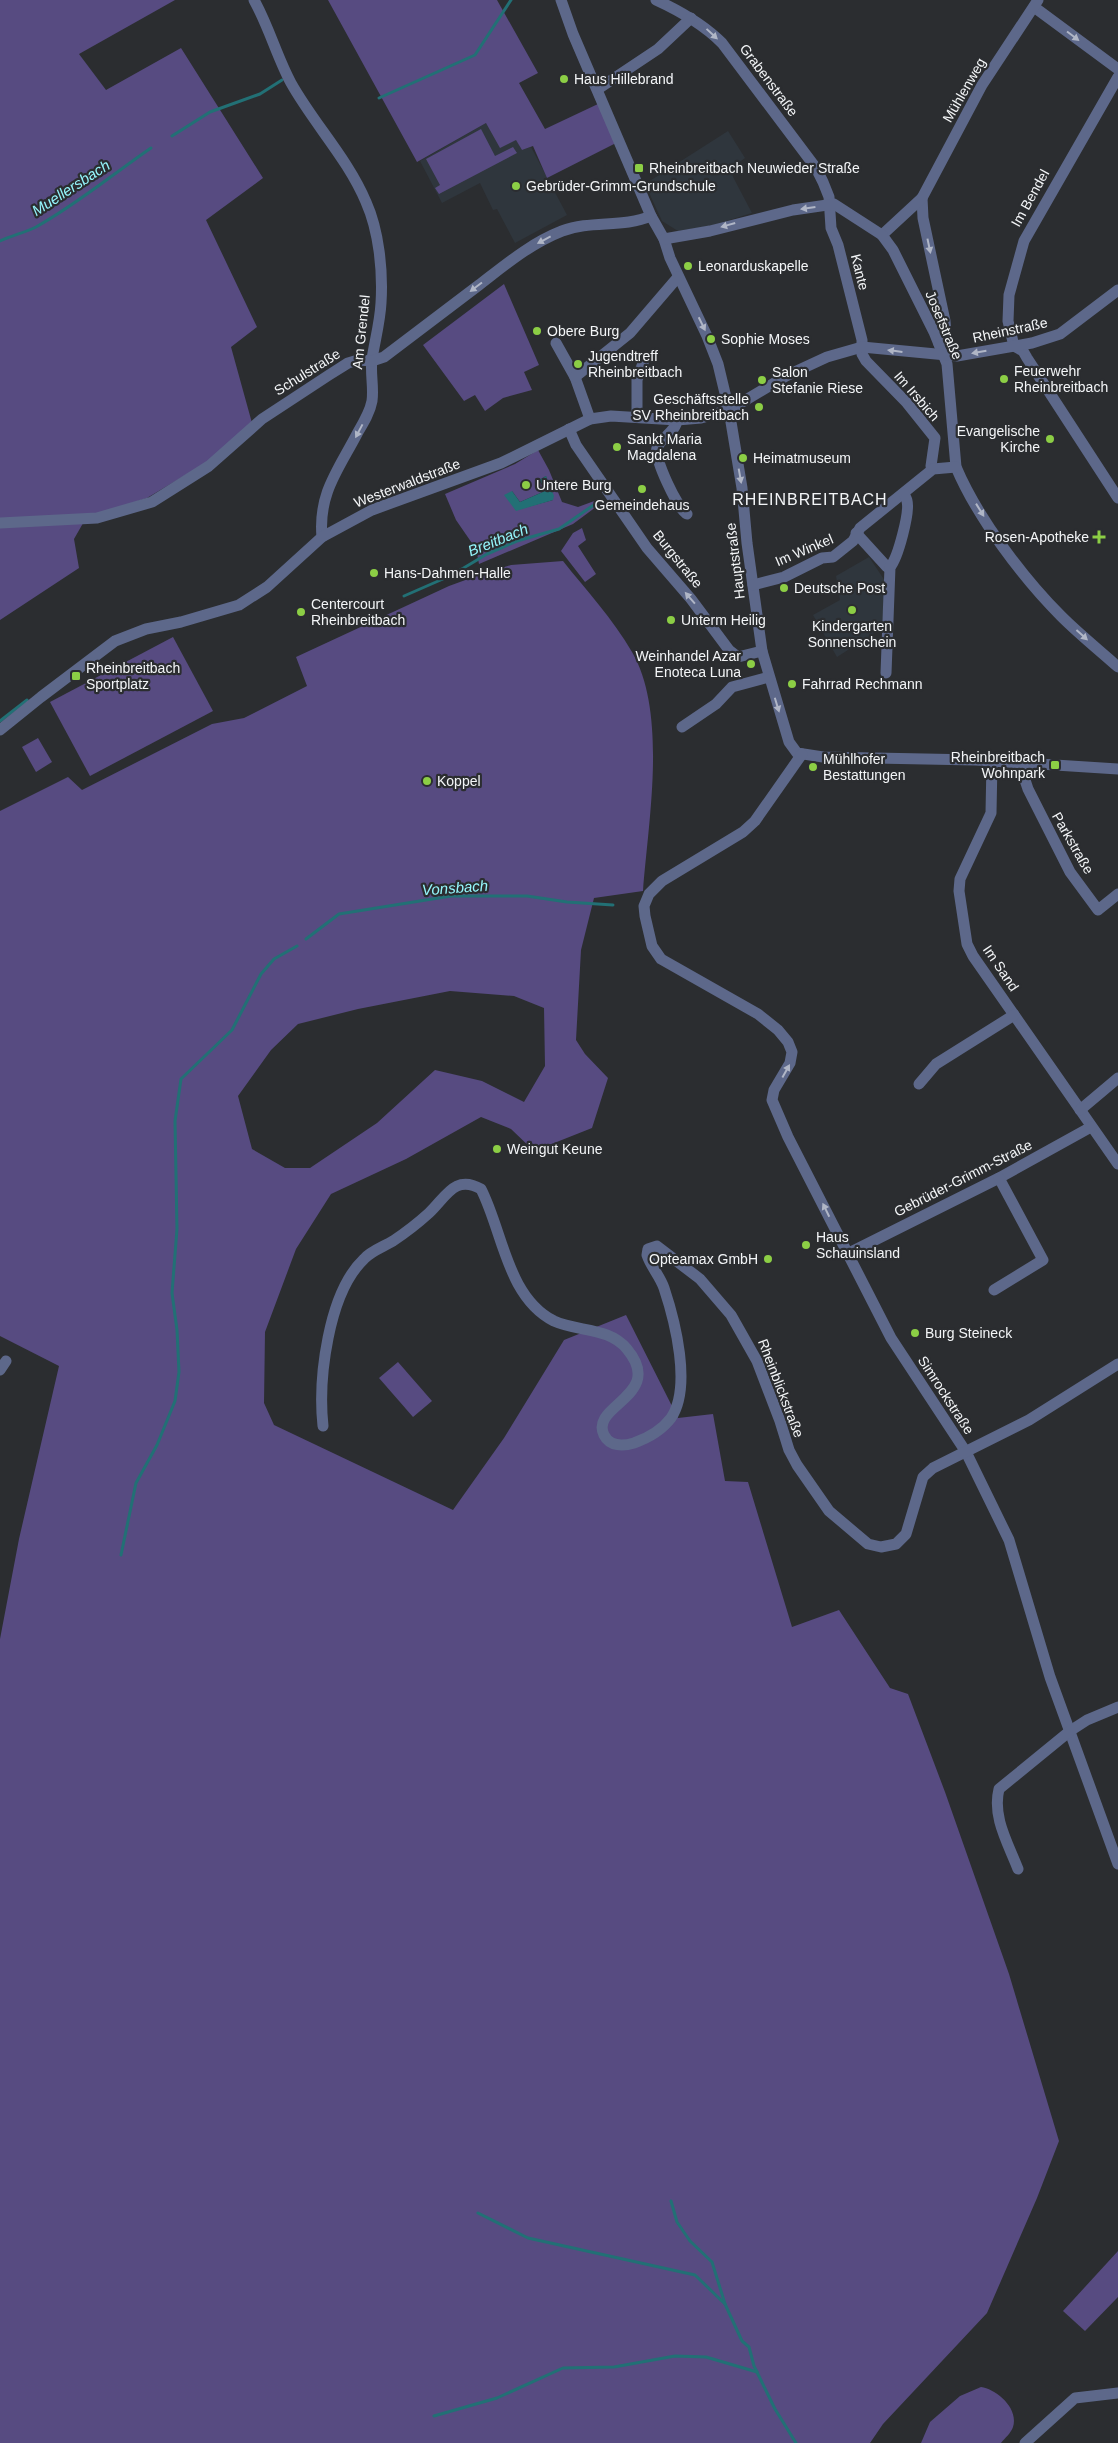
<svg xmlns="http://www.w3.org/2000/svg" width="1118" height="2443" viewBox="0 0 1118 2443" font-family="Helvetica,sans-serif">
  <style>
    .built { fill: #2f363d }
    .green { fill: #574b81; fill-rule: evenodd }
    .water { fill: #227075 }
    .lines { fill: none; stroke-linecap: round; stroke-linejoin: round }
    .stream { stroke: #227075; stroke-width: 3 }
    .street { stroke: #5d688a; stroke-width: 11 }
    .oneway { fill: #b0b6c6 }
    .poi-dot { fill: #8cce45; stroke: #2b2d30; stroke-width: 2 }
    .labels { text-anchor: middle; stroke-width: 4.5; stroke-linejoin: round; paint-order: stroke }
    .poi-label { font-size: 14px; fill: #f3f5f7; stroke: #2b2d30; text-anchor: start }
    .street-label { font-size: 14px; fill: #f3f5f7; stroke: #2b2d30 }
    .water-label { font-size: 15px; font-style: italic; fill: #95f6fc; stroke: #2b2d30 }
    .quarter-label { font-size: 16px; letter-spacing: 1px; fill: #f3f5f7; stroke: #2b2d30 }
  </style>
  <rect width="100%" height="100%" fill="#2b2d30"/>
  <!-- built -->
  <g class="built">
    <polygon points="486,123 516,139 522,150 531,147 567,215 515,243 497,209 493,210 480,183 442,203 420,161"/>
    <polygon points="728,131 745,158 731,168 733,177 752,213 710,226 678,231 662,221 645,184"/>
    <polygon points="869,557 885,581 882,628 837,657 813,615 840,600 836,576"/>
  </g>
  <!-- green -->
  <g class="green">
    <polygon points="0,0 175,0 79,54 106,90 181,48 263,178 206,220 257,327 231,347 252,423 209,461 147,498 86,518 74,539 79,568 0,620"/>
    <polygon points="328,0 497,0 538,73 519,83 545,129 598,104 616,143 547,178 533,146 522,150 516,140 500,148 486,123 417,162"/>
    <polygon points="481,129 495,156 513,147 517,153 439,194 435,188 440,185 426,159"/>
    <polygon points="504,284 539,365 524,372 532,390 503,398 485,411 475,395 464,401 423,345"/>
    <path d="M538,450L549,470L562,502L578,507L597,500L600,504L573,524L479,564L476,549L456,520L445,494L515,464ZM546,476L553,500L516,510L512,491L520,502L545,491L539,480Z"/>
    <polygon points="582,528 586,540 578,546 596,574 585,582 561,551 573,533"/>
    <path d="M563,561C586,590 613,619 632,652C668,714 648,822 643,891L594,898L581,950L576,1040L585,1054L608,1078L592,1128L534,1151L511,1129L481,1117L406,1159L331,1194L296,1249L265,1332L264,1403L274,1425L453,1510L504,1438L564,1340L626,1315L678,1418L713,1414L725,1481L748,1482L792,1627L839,1610L890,1688L908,1694L945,1792L1009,1974L1059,2141L1037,2198L987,2313L883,2424L870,2443H0V1639L19,1539L59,1366L0,1336V811L68,777L82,790L212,724L244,718L307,686L296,657L449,586L479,575L511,565ZM450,991L514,996L544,1008L545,1066L524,1102L482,1081L435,1070L377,1123L310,1168H285L252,1149L238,1096L271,1050L298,1024L358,1009Z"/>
    <polygon points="173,637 213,711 90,776 50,702"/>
    <polygon points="38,738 52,762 36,772 22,747"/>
    <polygon points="398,1362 432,1401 413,1417 379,1378"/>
    <polygon points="1118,2251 1118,2297 1085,2331 1063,2311"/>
    <path d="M981,2387C996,2389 1019,2408 1013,2427C1011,2433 1005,2438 1001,2443H921L930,2422L960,2396Z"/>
  </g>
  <!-- water -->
  <polygon class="water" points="546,476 554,496 553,500 516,511 504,495 512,491 520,502 545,491 541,482 539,480"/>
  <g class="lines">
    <!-- stream -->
    <g class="stream">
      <polyline points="379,98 475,55 511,0"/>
      <polyline points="172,136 210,112 260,94 282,80"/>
      <path d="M0,241C11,236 26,232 36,227C76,205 113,174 151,148"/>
      <polyline points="404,596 452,575 487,554 517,541 559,529 598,502"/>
      <polyline points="0,721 27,700"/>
      <polyline points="306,939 339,914 451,896 527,896 567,902 613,905"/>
      <polyline points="121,1555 136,1483 157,1445 175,1401 179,1372 177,1330 172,1293 177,1229 175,1121 181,1079 232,1030 261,974 274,959 297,946"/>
      <polyline points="671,2201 677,2222 690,2241 712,2262 725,2304"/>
      <polyline points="478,2213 528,2238 695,2275 725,2304 742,2341 749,2347 754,2366 775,2409 796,2443"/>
      <polyline points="434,2416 497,2398 563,2368 614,2367 675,2356 706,2357 757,2372"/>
    </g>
    <!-- street -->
    <g class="street">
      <path d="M254,0C269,27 277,57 291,83C314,124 348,159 366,202C379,231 383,271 381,303C380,322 375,340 372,359C370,373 374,387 372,401C370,412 364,422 358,432C339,469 318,493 322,537"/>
      <polyline points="561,0 573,34 651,216 664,239 670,258 707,336 718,364 729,410 742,488 747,543 762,651 789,742 797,753 823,757 976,760 1118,769"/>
      <path d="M656,0C680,11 703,24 722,43L816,168L823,182L829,197L831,228L838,245L862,340V354L866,361L907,403L935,438L931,466L933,469"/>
      <polyline points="1034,7 1118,69"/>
      <polyline points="598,89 658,49 691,18"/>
      <polyline points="922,198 923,218 945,321 946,333 939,344"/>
      <polyline points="882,235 922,198 982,85 1038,0"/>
      <path d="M664,239L710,231L793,210L834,204L882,235L893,250L934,332L947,364L956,467C977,517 1023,578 1061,616C1079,634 1099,650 1118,667"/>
      <polyline points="556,343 575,377 590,419"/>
      <polyline points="1014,346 1008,321 1009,295 1024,241 1118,77"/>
      <polyline points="1014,346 1023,351 1027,358 1118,498"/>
      <polyline points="575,377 630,333 678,277"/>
      <polyline points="637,417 637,380 644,360"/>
      <path d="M677,420C676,432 661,437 657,448C653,456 678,510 687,514"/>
      <polyline points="569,429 576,445 647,548 691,599 729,650 738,657 762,651"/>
      <path d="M0,523L97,518L152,502L209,466L262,419L329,375L348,363L358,360L372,361L384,357C416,333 447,309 479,285C505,265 531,243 562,231C591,220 623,228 651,216"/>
      <polyline points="856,533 887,567 890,567"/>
      <polyline points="753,585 784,577 822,558 833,557 853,541 860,528 933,469 956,467"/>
      <path d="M886,673L890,567C898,558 910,512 907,501C907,499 905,496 904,494"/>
      <polyline points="682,727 716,704 732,687 769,677"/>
      <polyline points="0,730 41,697 115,641 146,629 181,622 239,605 267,587 322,537 372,510 501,463 590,419 611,416 677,420 701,418 729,410 786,376 827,357 862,347 957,356 1032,343 1060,334 1118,290"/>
      <polyline points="802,754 755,821 743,832 662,881 649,894 644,906 645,916 652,946 661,959 758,1014 778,1030 788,1042 792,1052 790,1063 774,1090 772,1100 788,1137 891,1338 966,1452 1009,1540 1050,1677 1118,1864"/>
      <polyline points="992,762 991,813 960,879 959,891 967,944 973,956 1118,1164"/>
      <polyline points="1026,764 1025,780 1028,789 1070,872 1098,910 1118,894"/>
      <polyline points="919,1084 936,1064 1014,1015"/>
      <polyline points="1080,1110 1118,1078"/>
      <polyline points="847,1254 999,1178 1091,1127"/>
      <polyline points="994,1290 1043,1260 999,1178"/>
      <polyline points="0,1370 6,1361"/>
      <path d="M323,1426C318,1379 328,1293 364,1259C371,1251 383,1247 393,1241C405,1233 418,1223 429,1213C446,1197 455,1174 481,1189C503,1232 507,1297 554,1321C578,1332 609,1327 627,1349C666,1396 589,1405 604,1435C610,1447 624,1446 634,1443C648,1438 662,1430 671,1418C692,1387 675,1321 664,1288C660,1276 651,1267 647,1255L648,1249L657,1246L700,1279L731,1315L757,1361L780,1421L789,1450L797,1465L829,1511L868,1544L881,1547L896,1544L906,1534L923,1477L933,1468L1029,1420L1118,1364"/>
      <path d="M1018,1869C1008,1843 992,1817 999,1789L1070,1731L1087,1720L1118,1707"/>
      <polyline points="1025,2443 1075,2398 1118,2393"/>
    </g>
  </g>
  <!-- one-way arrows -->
  <defs><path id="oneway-solid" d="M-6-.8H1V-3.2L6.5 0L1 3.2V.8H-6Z" transform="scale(1.25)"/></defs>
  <g class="oneway">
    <use href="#oneway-solid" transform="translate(712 34) rotate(43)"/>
    <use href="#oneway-solid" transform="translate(1073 36) rotate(37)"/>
    <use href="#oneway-solid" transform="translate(808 208) rotate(172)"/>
    <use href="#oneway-solid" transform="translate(728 225) rotate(164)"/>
    <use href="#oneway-solid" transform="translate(544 240) rotate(152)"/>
    <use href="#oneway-solid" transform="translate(929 246) rotate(78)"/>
    <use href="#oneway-solid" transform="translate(476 287) rotate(143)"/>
    <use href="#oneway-solid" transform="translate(702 324) rotate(64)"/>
    <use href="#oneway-solid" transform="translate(895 351) rotate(-173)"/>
    <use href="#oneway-solid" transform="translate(979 352) rotate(170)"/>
    <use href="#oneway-solid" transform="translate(359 431) rotate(118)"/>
    <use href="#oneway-solid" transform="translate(740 476) rotate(80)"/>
    <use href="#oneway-solid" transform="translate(980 510) rotate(58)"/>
    <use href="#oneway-solid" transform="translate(690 598) rotate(-131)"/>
    <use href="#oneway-solid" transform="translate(1082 635) rotate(42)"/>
    <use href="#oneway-solid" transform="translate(777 705) rotate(73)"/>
    <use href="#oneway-solid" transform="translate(786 1071) rotate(-61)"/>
    <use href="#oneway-solid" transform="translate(826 1210) rotate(-116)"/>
  </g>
  <!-- markers -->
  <g class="poi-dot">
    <circle cx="564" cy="79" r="5"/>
    <rect x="634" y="163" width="10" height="10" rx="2.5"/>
    <circle cx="516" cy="186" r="5"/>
    <circle cx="688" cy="266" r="5"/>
    <circle cx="537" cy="331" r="5"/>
    <circle cx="711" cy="339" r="5"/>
    <circle cx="578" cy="364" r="5"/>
    <circle cx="1004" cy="379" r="5"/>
    <circle cx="762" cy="380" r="5"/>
    <circle cx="759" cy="407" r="5"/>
    <circle cx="1050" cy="439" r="5"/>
    <circle cx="617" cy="447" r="5"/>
    <circle cx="743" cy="458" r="5"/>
    <circle cx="526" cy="485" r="5"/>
    <circle cx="642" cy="489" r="5"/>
    <path d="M1096.5 529.5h5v5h5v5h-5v5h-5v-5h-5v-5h5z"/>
    <circle cx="374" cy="573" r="5"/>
    <circle cx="784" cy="588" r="5"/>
    <circle cx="852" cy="610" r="5"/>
    <circle cx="301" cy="612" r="5"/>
    <circle cx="671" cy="620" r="5"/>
    <circle cx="751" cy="664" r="5"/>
    <rect x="71" y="671" width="10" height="10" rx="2.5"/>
    <circle cx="792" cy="684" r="5"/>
    <rect x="1050" y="760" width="10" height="10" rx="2.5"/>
    <circle cx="813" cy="767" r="5"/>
    <circle cx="427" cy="781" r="5"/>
    <circle cx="497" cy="1149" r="5"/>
    <circle cx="806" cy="1245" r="5"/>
    <circle cx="768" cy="1259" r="5"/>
    <circle cx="915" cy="1333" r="5"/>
  </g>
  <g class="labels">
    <!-- poi labels -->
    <g class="poi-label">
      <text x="574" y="84">Haus Hillebrand</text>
      <text x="649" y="173">Rheinbreitbach Neuwieder Straße</text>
      <text x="526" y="191">Gebrüder-Grimm-Grundschule</text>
      <text x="698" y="271">Leonarduskapelle</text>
      <text x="547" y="336">Obere Burg</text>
      <text x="721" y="344">Sophie Moses</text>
      <text x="588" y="361">Jugendtreff<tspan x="588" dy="16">Rheinbreitbach</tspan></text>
      <text x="1014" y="376">Feuerwehr<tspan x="1014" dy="16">Rheinbreitbach</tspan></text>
      <text x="772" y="377">Salon<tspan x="772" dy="16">Stefanie Riese</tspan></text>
      <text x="749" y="404" text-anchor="end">Geschäftsstelle<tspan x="749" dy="16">SV Rheinbreitbach</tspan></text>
      <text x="1040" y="436" text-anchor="end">Evangelische<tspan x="1040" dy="16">Kirche</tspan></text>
      <text x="627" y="444">Sankt Maria<tspan x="627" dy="16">Magdalena</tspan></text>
      <text x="753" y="463">Heimatmuseum</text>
      <text x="536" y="490">Untere Burg</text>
      <text x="642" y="510" text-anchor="middle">Gemeindehaus</text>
      <text x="1089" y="542" text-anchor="end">Rosen-Apotheke</text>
      <text x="384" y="578">Hans-Dahmen-Halle</text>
      <text x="794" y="593">Deutsche Post</text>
      <text x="311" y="609">Centercourt<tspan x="311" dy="16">Rheinbreitbach</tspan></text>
      <text x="681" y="625">Unterm Heilig</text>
      <text x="852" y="631" text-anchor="middle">Kindergarten<tspan x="852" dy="16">Sonnenschein</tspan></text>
      <text x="741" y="661" text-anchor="end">Weinhandel Azar<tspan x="741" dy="16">Enoteca Luna</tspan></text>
      <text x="86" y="673">Rheinbreitbach<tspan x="86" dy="16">Sportplatz</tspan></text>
      <text x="802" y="689">Fahrrad Rechmann</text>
      <text x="1045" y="762" text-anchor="end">Rheinbreitbach<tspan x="1045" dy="16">Wohnpark</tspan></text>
      <text x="823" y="764">Mühlhofer<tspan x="823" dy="16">Bestattungen</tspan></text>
      <text x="437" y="786">Koppel</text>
      <text x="507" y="1154">Weingut Keune</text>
      <text x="816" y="1242">Haus<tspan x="816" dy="16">Schauinsland</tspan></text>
      <text x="758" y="1264" text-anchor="end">Opteamax GmbH</text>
      <text x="925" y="1338">Burg Steineck</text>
    </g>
    <!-- street labels -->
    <g class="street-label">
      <text transform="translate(769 80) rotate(53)" y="5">Grabenstraße</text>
      <text transform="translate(964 90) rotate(-60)" y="5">Mühlenweg</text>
      <text transform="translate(1030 198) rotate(-61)" y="5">Im Bendel</text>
      <text transform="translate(860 272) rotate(76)" y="5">Kante</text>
      <text transform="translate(944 325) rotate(67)" y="5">Josefstraße</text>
      <text transform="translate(1010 330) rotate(-12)" y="5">Rheinstraße</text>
      <text transform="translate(361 332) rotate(-84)" y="5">Am Grendel</text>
      <text transform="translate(307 372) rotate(-32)" y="5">Schulstraße</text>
      <text transform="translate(917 396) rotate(49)" y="5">Im Irsbich</text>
      <text transform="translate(407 483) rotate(-21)" y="5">Westerwaldstraße</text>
      <text transform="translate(804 550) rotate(-23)" y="5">Im Winkel</text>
      <text transform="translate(678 559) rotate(51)" y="5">Burgstraße</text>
      <text transform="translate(735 561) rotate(-97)" y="5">Hauptstraße</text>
      <text transform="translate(1073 843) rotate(60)" y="5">Parkstraße</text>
      <text transform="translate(1001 968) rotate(56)" y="5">Im Sand</text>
      <text transform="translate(963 1178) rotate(-27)" y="5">Gebrüder-Grimm-Straße</text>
      <text transform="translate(781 1388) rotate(69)" y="5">Rheinblickstraße</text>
      <text transform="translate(946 1395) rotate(57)" y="5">Simrockstraße</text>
    </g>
    <!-- water labels -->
    <g class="water-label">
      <text transform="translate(71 188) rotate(-33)" y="5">Muellersbach</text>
      <text transform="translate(498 540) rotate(-22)" y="5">Breitbach</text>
      <text transform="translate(455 888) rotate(-4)" y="5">Vonsbach</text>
    </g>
    <!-- quarter labels -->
    <g class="quarter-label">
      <text x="810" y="505">RHEINBREITBACH</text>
    </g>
  </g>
</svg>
